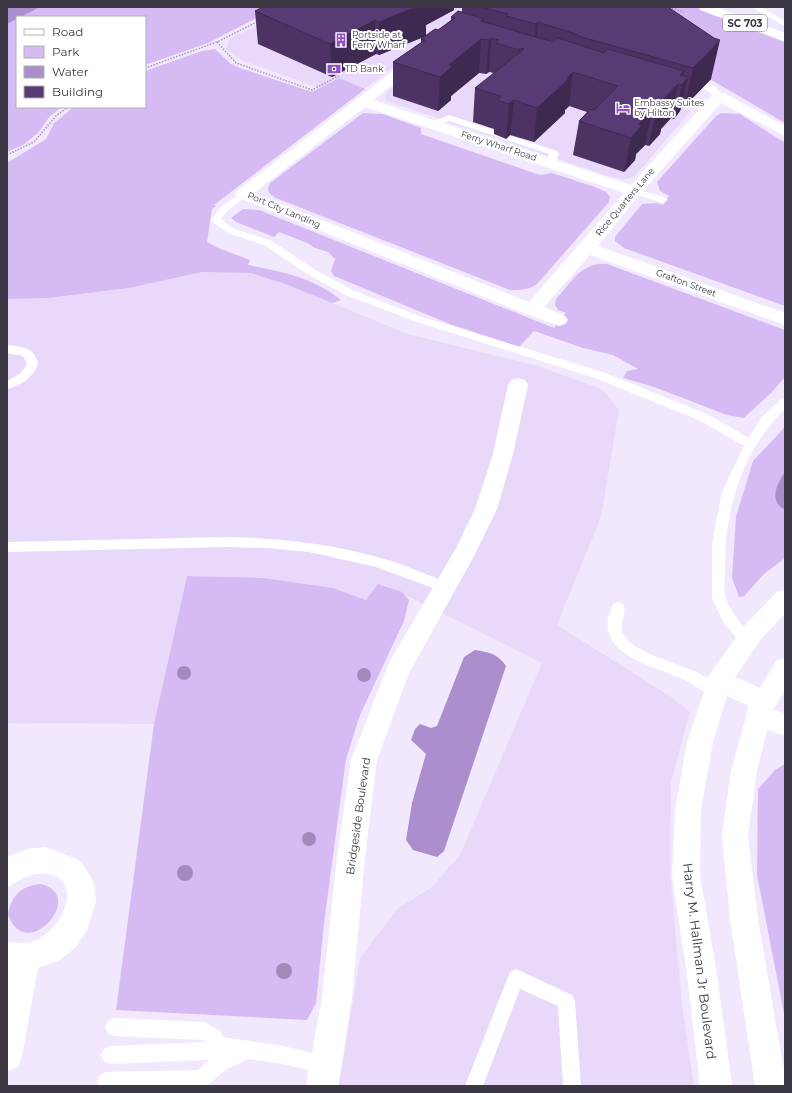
<svg xmlns="http://www.w3.org/2000/svg" width="792" height="1093" viewBox="0 0 792 1093" font-family="Montserrat,sans-serif">
  <style>
    .built { fill: #e8d9fb }
    .green { fill: #d5baf3 }
    .water { fill: #ac8dcd }
    .lines { fill: none; stroke-linecap: round; stroke-linejoin: round }
    .path { stroke: #a29aab; stroke-width: 1.5; stroke-dasharray: 1.5 1.5; stroke-linecap: butt }
    .lane { fill: #fff; fill-rule: evenodd }
    .street { fill: #fff; fill-rule: evenodd }
    .secondary { fill: #fff; fill-rule: evenodd }
    .highway { fill: #fff; fill-rule: evenodd }
    .tree { fill: #a489bd }
    .wall { fill: #4c3364 }
    .shaded-wall { fill: #3e2951 }
    .building { fill: #583b74; stroke: #3e2951 }
    .labels { text-anchor: middle; stroke-width: 4; stroke-linejoin: round; paint-order: stroke }
    .far-poi-label { font-size: 9px; fill: #3c3742; stroke: #fff; text-anchor: start }
    .far-street-label { font-size: 9px; fill: #3c3742; stroke: #fff }
    .shield { fill: #fff; stroke: #76737b; stroke-width: 1 }
    .shield-label { font-size: 10px; font-weight: bold; fill: #3c3742 }
    .street-label { font-size: 11px; fill: #3c3742; stroke: #fff }
    .near-street-label { font-size: 13px; fill: #3c3742; stroke: #fff }
  </style>
  <rect width="100%" height="100%" fill="#f2e8fe"/>
  <!-- built -->
  <g class="built">
    <polygon points="300,7 460,7 466,13 351,99 243,61 226,49 230,38"/>
    <polygon points="452,41 456,41 691,111 634,177 623,179 611,177 387,101 385,97 387,92"/>
    <polygon points="202,272 251,273 288,285 408,334 535,365 602,389 619,410 601,517 557,625 670,696 690,712 671,782 670,872 682,1005 694,1086 339,1086 360,958 397,909 432,887 460,855 542,663 385,585 367,600 333,588 264,578 187,576 154,724 7,723 7,299 48,298 129,288"/>
  </g>
  <!-- green -->
  <g class="green">
    <polygon points="40,7 278,7 208,43 145,65 145,17 21,17"/>
    <polygon points="539,7 713,7 753,29 785,42 785,123 715,82"/>
    <polygon points="17,19 17,107 62,107 50,116 38,133 23,145 7,152 7,24"/>
    <path d="M215,49L231,64L240,68L312,92L339,78L365,89L214,205L216,206L212,209L207,242L218,248L250,260L248,265C285,273 310,276 341,300L332,303L288,285L251,273L202,272L129,288L48,298L7,299V163L46,139L54,123L74,107H145V71L202,51Z"/>
    <path d="M363,113L383,114L421,128V134L540,175L552,173L595,187L606,192L610,197L609,202L537,284C529,290 520,290 510,290L276,198L269,193L268,188L270,183Z"/>
    <polygon points="721,113 740,114 785,143 785,306 624,248 615,241 615,237 642,204 656,203 663,205 669,196 660,191 657,182 716,116"/>
    <path d="M243,209L259,210L554,328L566,313L558,310L555,305L556,299C572,282 581,262 607,264L785,330V377L772,392L744,418L727,415L654,387L623,378L627,371L638,369L613,355L583,348L534,331L519,347L450,324L334,276L331,271L335,259L328,252L315,248L307,243L279,232L274,237L236,222L231,218Z"/>
    <polygon points="785,427 785,471 780,480 782,508 785,510 785,558 764,574 744,596 739,597 732,578 736,517 753,461"/>
    <polygon points="187,576 264,578 333,588 366,600 378,584 402,592 409,600 404,621 360,715 346,759 324,923 316,1003 307,1020 116,1010 154,724"/>
    <polygon points="785,764 785,1019 757,875 758,789 775,770"/>
    <path d="M40,884C89,894 25,966 8,914C11,896 21,886 40,884Z"/>
  </g>
  <!-- water -->
  <g class="water">
    <polygon points="7,7 40,7 21,17 17,17 17,19 7,24"/>
    <path d="M785,471V510C768,500 777,485 785,471Z"/>
    <path d="M475,650C489,652 498,654 506,666L444,851L437,857L413,850L406,840L412,803L426,754L411,740L415,729L420,724L431,728L437,726L464,657Z"/>
  </g>
  <g class="lines">
    <!-- path -->
    <g class="path">
      <polyline points="669,7 684,12"/>
      <polyline points="217,42 236,63 312,90 340,75"/>
      <polyline points="145,68 217,42 259,21"/>
      <polyline points="7,155 34,142 56,116 68,107"/>
    </g>
    <!-- lane -->
    <g class="lane">
      <polygon points="751,7 761,7 785,21 785,26"/>
      <path d="M704,82L715,86L723,96L722,98H716C711,92 705,90 700,85Z"/>
      <polygon points="449,115 557,151 559,153 555,166 549,166 547,164 549,154 449,121 432,127 428,124"/>
      <polygon points="634,188 666,198 668,200 663,203 631,193 631,189"/>
      <path d="M243,191L248,194L246,196L226,212L221,219L234,229L272,241L315,270L354,291L422,317L603,372L709,415L749,438L761,418L781,399L785,398V409C742,450 724,511 725,569C725,578 723,591 726,599C732,614 742,625 752,637L754,641L752,645L747,647L742,645L724,623L712,598V544L722,492L744,446L701,421L595,378L414,321L346,295L307,274L264,245L228,233L213,222L211,220L220,208Z"/>
      <path d="M7,345C21,346 36,348 38,364C33,378 22,385 7,389V381L21,373L27,364L23,356L7,353Z"/>
      <path d="M226,537C277,538 327,543 377,557C401,563 425,574 449,583L451,587L449,591L444,592L376,567L309,552L268,548L226,547L7,552V542Z"/>
      <path d="M618,602L623,604C628,613 618,624 623,634C632,652 676,663 694,671C703,675 712,680 721,686L723,690L721,694C709,699 694,684 683,679C651,665 589,653 613,604Z"/>
      <polygon points="516,969 572,995 575,1001 581,1086 563,1086 558,1006 520,989 483,1086 465,1086 510,972"/>
      <polygon points="114,1018 204,1022 220,1031 223,1037 283,1046 325,1056 331,1059 334,1065 331,1071 325,1074 283,1064 247,1059 238,1064 226,1069 207,1086 99,1086 97,1081 100,1075 106,1072 198,1070 209,1060 110,1064 104,1061 101,1055 104,1049 110,1046 206,1042 202,1040 114,1036 108,1033 105,1027 108,1021"/>
    </g>
    <!-- street -->
    <g class="street">
      <path d="M416,56L421,57L423,60L421,63L373,100L631,185L714,93H724L785,126V136L721,103L640,194L598,246L785,313V325L590,255L544,307L565,316L568,320L565,324L559,326L526,314L237,197L235,194L237,191L411,57ZM365,107L624,193L529,302L254,193Z"/>
      <polygon points="518,378 525,380 528,385 513,454 497,509 473,558 409,673 377,760 365,857 352,997 338,1086 306,1086 322,997 337,857 351,760 389,663 456,548 475,509 493,454 508,385 511,380"/>
      <polygon points="758,704 785,714 785,736 749,723 746,715 749,707"/>
      <path d="M45,847L79,860L90,875L94,884L96,902L87,930L76,947L60,960L38,968L22,1056L18,1067L7,1071V942C15,942 24,944 31,942C68,931 86,869 38,874C26,875 18,882 7,887V857L27,849Z"/>
    </g>
    <!-- secondary -->
    <polygon class="secondary" points="785,590 785,614 761,639 735,677 760,688 776,661 785,658 785,690 771,714 757,771 748,835 758,919 785,1077 785,1086 755,1086 730,919 722,835 731,771 749,706 727,696 713,742 701,810 700,876 717,974 732,1086 700,1086 687,974 672,876 675,810 687,742 710,674 745,625 777,592"/>
    <!-- highway -->
    <polygon class="highway" points="699,7 717,7 785,33 785,42 700,10"/>
  </g>
  <!-- trees -->
  <g class="tree">
    <circle cx="184" cy="673" r="7"/>
    <circle cx="364" cy="675" r="7"/>
    <circle cx="309" cy="839" r="7"/>
    <circle cx="185" cy="873" r="8"/>
    <circle cx="284" cy="971" r="8"/>
  </g>
  <!-- wall -->
  <polygon class="wall" points="462,7 668,7 711,79 684,107 682,106 680,111 674,119 671,118 661,129 660,134 649,146 645,145 636,154 635,160 624,172 573,155 579,121 587,112 569,106 565,110 565,113 534,142 510,135 506,139 494,134 494,129 473,122 475,88 494,74 494,73 489,72 486,74 479,73 451,96 451,100 438,111 393,96 393,62 421,43 421,39 426,36 379,55 376,54 332,77 258,44 255,11 454,10 426,25 426,36 438,30 451,20 451,17 462,12"/>
  <!-- shaded-wall -->
  <g class="shaded-wall">
    <polygon points="416,7 454,7 454,10 426,25 426,36 379,55 379,22"/>
    <polygon points="484,19 483,40 481,39 479,73 451,96 451,100 438,111 440,77 449,65 481,21"/>
    <polygon points="375,20 376,54 332,77 330,44"/>
    <polygon points="538,22 534,61 532,63 536,24"/>
    <polygon points="491,38 489,72 486,74 489,40"/>
    <polygon points="720,40 711,79 684,107 693,68"/>
    <polygon points="520,48 517,82 516,83 519,50"/>
    <polygon points="684,71 681,84 678,84 671,118 661,129 660,134 649,146 656,111 680,75"/>
    <polygon points="573,72 569,106 565,110 565,113 534,142 537,108"/>
    <polygon points="688,77 680,111 674,119 682,85"/>
    <polygon points="514,100 510,135 506,139 509,104"/>
    <polygon points="652,110 645,145 636,154 635,160 624,172 631,138 639,124"/>
  </g>
  <!-- building -->
  <g class="building">
    <polygon points="263,7 416,7 379,22 375,20 330,44 255,11"/>
    <polygon points="481,7 668,7 714,38 720,40 693,68 578,36 579,35 538,22 536,24 506,16 508,14"/>
    <polygon points="458,11 484,19 481,21 553,42 558,38 604,53 608,49 684,71 680,75 688,77 682,85 678,84 664,99 667,99 656,111 652,110 639,124 642,125 631,138 579,121 591,109 594,110 618,86 573,72 567,78 569,79 537,108 514,100 509,104 497,100 501,96 475,88 524,49 520,48 519,50 496,43 499,40 491,38 489,40 481,39 449,65 453,66 440,77 393,62 425,40 421,39 435,29 438,30 455,18 451,17"/>
  </g>
  <!-- icons -->
  <defs>
    <g id="building-bare" transform="scale(1.08)"><path d="M-4-6H4V6H1V3H-1V6H-4ZM-2.5-4.3h1.7v1.8h-1.7ZM.8-4.3h1.7v1.8H.8ZM-2.5-1h1.7V.8h-1.7ZM.8-1h1.7V.8H.8Z" fill="#9050c6" stroke="#fff" stroke-width="2.5" paint-order="stroke"/></g>
    <g id="bank-bare" transform="scale(1.08)"><path d="M-6-4H6V4H-6ZM0-2.3a2.3 2.3 0 1 0 0 4.6a2.3 2.3 0 1 0 0-4.6Z" fill="#9050c6" stroke="#fff" stroke-width="2.5" paint-order="stroke"/></g>
    <g id="hotel-bare" transform="scale(1.08)"><path d="M-6-4.5h1.5V1H6V5H4.5V3h-9V5H-6ZM-4 0a1.8 1.8 0 1 1 3.6 0ZM.5 0V-2.5h3Q6-2.5 6 0Z" fill="#9050c6" stroke="#fff" stroke-width="2.5" paint-order="stroke"/></g>
  </defs>
  <g fill-rule="evenodd">
    <use href="#building-bare" x="341" y="40"/>
    <use href="#bank-bare" x="334" y="69"/>
    <use href="#hotel-bare" x="623" y="108"/>
  </g>
  <g class="labels">
    <!-- far-poi labels -->
    <g class="far-poi-label">
      <text x="352" y="38">Portside at<tspan x="352" dy="10">Ferry Wharf</tspan></text>
      <text x="345" y="72">TD Bank</text>
      <text x="634" y="106">Embassy Suites<tspan x="634" dy="10">by Hilton</tspan></text>
    </g>
    <!-- far-street labels -->
    <g class="far-street-label">
      <text transform="translate(499 146) rotate(18)" y="3">Ferry Wharf Road</text>
      <text transform="translate(625 202) rotate(-50)" y="3">Rice Quarters Lane</text>
      <text transform="translate(284 210) rotate(23)" y="3">Port City Landing</text>
      <text transform="translate(686 283) rotate(20)" y="3">Grafton Street</text>
    </g>
    <!-- shield labels -->
    <rect class="shield" x="723" y="15" width="44" height="16" rx="3"/>
    <g class="shield-label">
      <text x="745" y="27">SC 703</text>
    </g>
    <!-- street labels -->
    <g class="street-label">
      <text transform="translate(358 816) rotate(-82)" y="4">Bridgeside Boulevard</text>
    </g>
    <!-- near-street labels -->
    <g class="near-street-label">
      <text transform="translate(700 961) rotate(83)" y="5">Harry M. Hallman Jr Boulevard</text>
    </g>
  </g>
  <!-- border -->
  <rect width="792" height="1093" fill="none" stroke="#3c3742" stroke-width="16"/>
  <!-- legend -->
  <rect x="16" y="16" width="130" height="92" fill="#ffffff" stroke="#b1afb3"/>
  <rect x="24" y="29" width="20" height="6" fill="#ffffff" stroke="#b1afb3"/>
  <text x="52" y="36" font-size="12" fill="#3c3742">Road</text>
  <rect x="24" y="46" width="20" height="12" fill="#d5baf3" stroke="#b1afb3"/>
  <text x="52" y="56" font-size="12" fill="#3c3742">Park</text>
  <rect x="24" y="66" width="20" height="12" fill="#ac8dcd" stroke="#b1afb3"/>
  <text x="52" y="76" font-size="12" fill="#3c3742">Water</text>
  <rect x="24" y="86" width="20" height="12" fill="#583b74" stroke="#b1afb3"/>
  <text x="52" y="96" font-size="12" fill="#3c3742">Building</text>
</svg>
